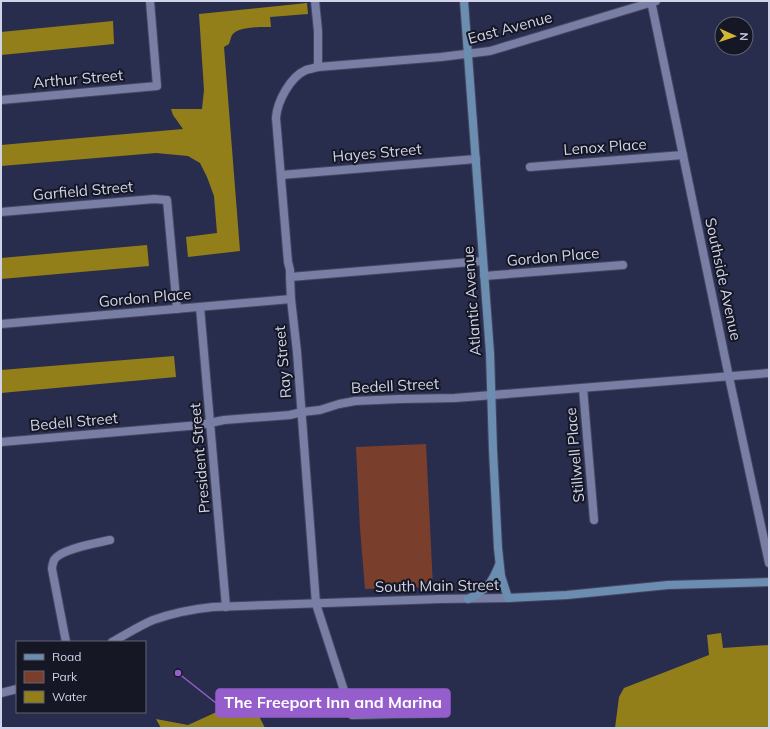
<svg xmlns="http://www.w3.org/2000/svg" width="770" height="729" viewBox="0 0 770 729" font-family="Mulish,sans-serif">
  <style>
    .green { fill: #7a3e2c }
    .water { fill: #937f1a }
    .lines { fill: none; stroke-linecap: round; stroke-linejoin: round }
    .minor-casing { stroke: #444762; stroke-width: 10 }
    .tertiary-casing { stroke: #444762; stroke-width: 10 }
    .secondary-casing { stroke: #444762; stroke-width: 10 }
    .minor { stroke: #797fa4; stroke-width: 8 }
    .tertiary { stroke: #797fa4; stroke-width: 8 }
    .secondary { stroke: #6b8eb0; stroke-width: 8 }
    .labels { text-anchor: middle; stroke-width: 4; stroke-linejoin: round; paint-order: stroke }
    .street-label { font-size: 15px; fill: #d1d4e9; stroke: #151725 }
    .leader { fill: none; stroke: #955ecc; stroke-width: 1.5 }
    .callout-dot { fill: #955ecc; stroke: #151725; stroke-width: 1.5 }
    .callout { fill: #955ecc; stroke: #955ecc; stroke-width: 1.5 }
    .callout-label { font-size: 16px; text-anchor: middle; font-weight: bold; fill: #fff }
  </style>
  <rect width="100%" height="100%" fill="#292d4d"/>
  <!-- green -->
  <polygon class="green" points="426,444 433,587 365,589 360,528 356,447"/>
  <!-- water -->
  <g class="water">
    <path d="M307,3L308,14L270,17L271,27C262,27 238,26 232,35C231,37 230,41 229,44L224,47L240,251L188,257L186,237L217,233L214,196L207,177L200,163L188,156L156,153L1,166V145L183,129L173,115L171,109H202L204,90L199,14Z"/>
    <polygon points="113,21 114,44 1,55 1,32"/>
    <polygon points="147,245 149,266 1,279 1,258"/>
    <polygon points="174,356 176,377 1,393 1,370"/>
    <polygon points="721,633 723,648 769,645 769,728 615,728 619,697 624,688 709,655 707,635"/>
    <polygon points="232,705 258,714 265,728 161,728 156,719 188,725"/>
  </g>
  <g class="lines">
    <!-- minor casing -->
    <g class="minor-casing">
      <g id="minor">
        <polyline points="315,1 318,31 318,67"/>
        <polyline points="651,1 729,377 769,563"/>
        <polyline points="1,100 157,86 150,1"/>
        <polyline points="530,167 683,155"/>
        <polyline points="281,175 476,159"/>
        <polyline points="1,212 154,199 167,200 177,309"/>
        <polyline points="484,276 623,265"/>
        <polyline points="290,277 483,261"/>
        <polyline points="200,307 226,607"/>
        <polyline points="1,324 291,299"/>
        <polyline points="583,388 594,520"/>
        <path d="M66,642L52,569C52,566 53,563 54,560C60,549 97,543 110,540"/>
        <path d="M437,713L352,715L316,604L297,352L291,299L290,277V270L288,262L276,118C277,102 290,77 306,70C310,69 314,68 318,67L441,57L490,51L656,1"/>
      </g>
    </g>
    <!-- tertiary casing -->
    <g class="tertiary-casing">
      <g id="tertiary">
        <polyline points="1,442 200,425 224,420 290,415 302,412 320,410 339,404 355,401 400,399 455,398 769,373"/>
        <path d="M112,642C125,635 139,626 153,620C173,613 193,609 213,607L439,599L508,598"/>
        <polyline points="1,693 17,689"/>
      </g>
    </g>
    <!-- secondary casing -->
    <g class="secondary-casing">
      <g id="secondary">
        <polyline points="464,1 490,353 493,450 498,548 501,576 508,598 567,595 668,585 769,582"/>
        <path d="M468,599C487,589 491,585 499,565"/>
      </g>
    </g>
    <!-- minor -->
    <use href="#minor" class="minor"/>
    <!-- tertiary -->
    <use href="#tertiary" class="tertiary"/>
    <!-- secondary -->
    <use href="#secondary" class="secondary"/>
  </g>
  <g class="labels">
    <!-- street labels -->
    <g class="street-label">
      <text transform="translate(510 28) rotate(-15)" y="5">East Avenue</text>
      <text transform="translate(78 79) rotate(-5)" y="5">Arthur Street</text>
      <text transform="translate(605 147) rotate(-4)" y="5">Lenox Place</text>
      <text transform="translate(377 153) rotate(-5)" y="5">Hayes Street</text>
      <text transform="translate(83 191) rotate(-5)" y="5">Garfield Street</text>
      <text transform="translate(553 257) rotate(-5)" y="5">Gordon Place</text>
      <text transform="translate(723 279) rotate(78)" y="5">Southside Avenue</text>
      <text transform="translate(145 298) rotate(-5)" y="5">Gordon Place</text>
      <text transform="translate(472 301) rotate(-94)" y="5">Atlantic Avenue</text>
      <text transform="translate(283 362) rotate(-95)" y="5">Ray Street</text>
      <text transform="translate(395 386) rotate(-3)" y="5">Bedell Street</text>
      <text transform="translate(74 422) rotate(-5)" y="5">Bedell Street</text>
      <text transform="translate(575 455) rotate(-95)" y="5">Stillwell Place</text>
      <text transform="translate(200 458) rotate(-95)" y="5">President Street</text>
      <text transform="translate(437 586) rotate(-1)" y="5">South Main Street</text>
    </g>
  </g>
  <!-- callouts -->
  <path class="leader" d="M178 673L216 703"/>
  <circle class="callout-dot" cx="178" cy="673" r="4"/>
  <rect class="callout" x="216" y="689" width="234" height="28" rx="4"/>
  <g class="callout-label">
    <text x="333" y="708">The Freeport Inn and Marina</text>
  </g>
  <!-- border -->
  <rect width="770" height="729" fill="none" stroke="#d1d4e9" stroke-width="4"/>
  <!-- legend -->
  <rect x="16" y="641" width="130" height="72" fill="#151725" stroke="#606373"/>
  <rect x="24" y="654" width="20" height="6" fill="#6b8eb0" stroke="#606373"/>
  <text x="52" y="661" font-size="12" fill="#d1d4e9">Road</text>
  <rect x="24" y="671" width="20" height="12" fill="#7a3e2c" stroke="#606373"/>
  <text x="52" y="681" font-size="12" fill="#d1d4e9">Park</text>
  <rect x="24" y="691" width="20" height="12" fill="#937f1a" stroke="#606373"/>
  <text x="52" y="701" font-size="12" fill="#d1d4e9">Water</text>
  <!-- north arrow -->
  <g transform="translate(734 36) rotate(93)"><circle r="19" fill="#151725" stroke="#606373"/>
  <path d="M0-3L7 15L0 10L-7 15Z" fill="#d1b736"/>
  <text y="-6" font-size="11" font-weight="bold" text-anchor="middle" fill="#d1d4e9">N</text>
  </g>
</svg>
